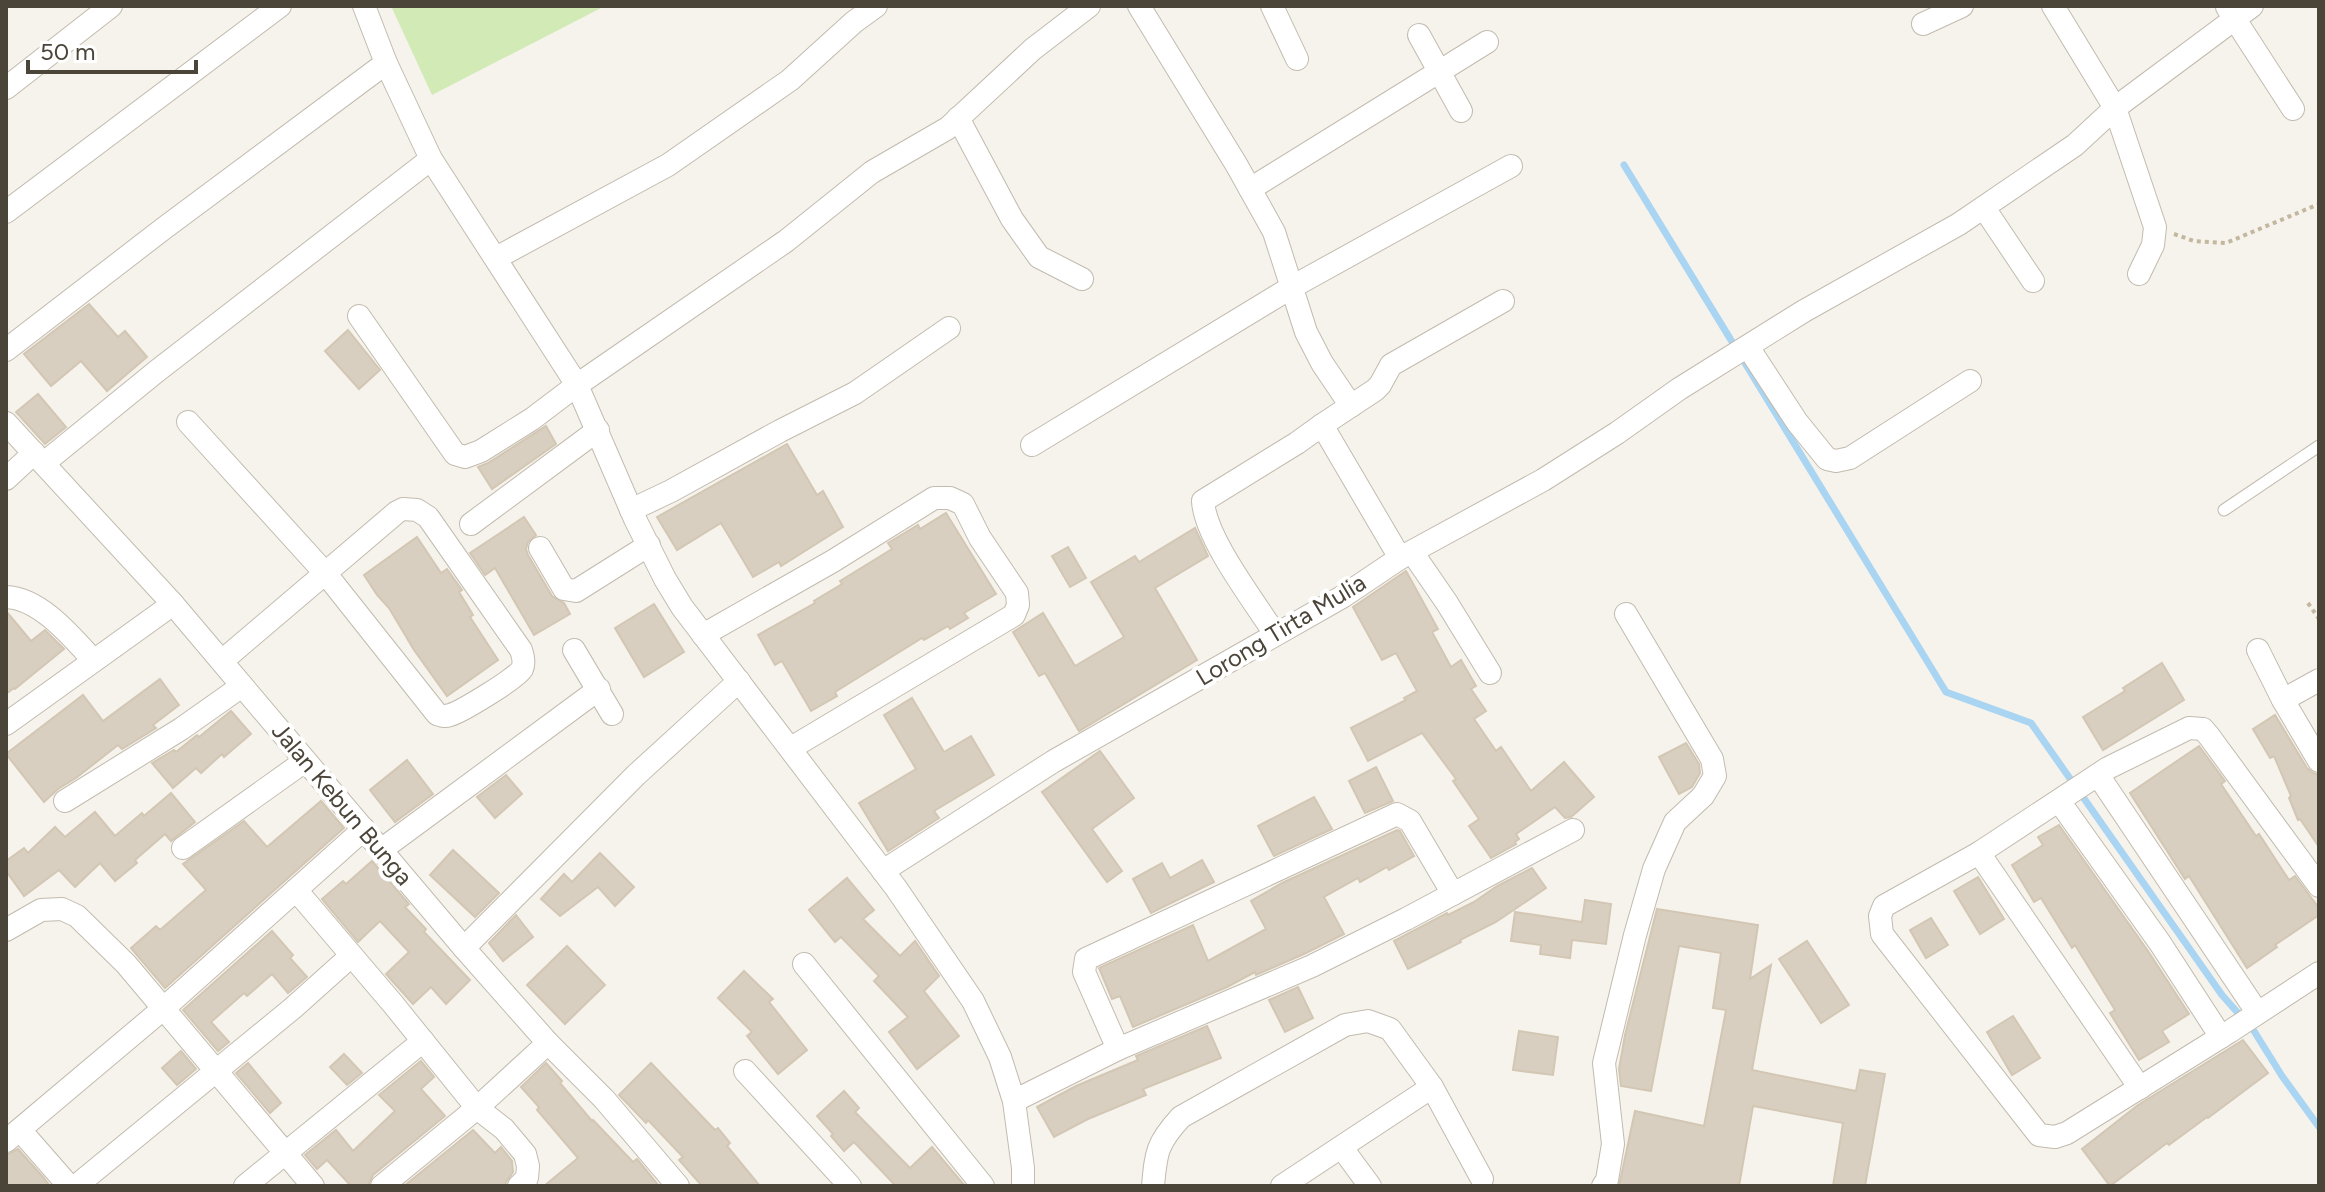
<svg xmlns="http://www.w3.org/2000/svg" width="2325" height="1192" viewBox="0 0 2325 1192" font-family="Figtree,sans-serif">
  <style>
    .green { fill: #d2eab5 }
    .lines { fill: none; stroke-linecap: round; stroke-linejoin: round }
    .stream { stroke: #a9d4f2; stroke-width: 7 }
    .building { fill: #d8cfc1; stroke: #d3c7b4; stroke-width: 2 }
    .lane-casing { stroke: #c2bbae; stroke-width: 13 }
    .street-casing { stroke: #c2bbae; stroke-width: 24 }
    .path { stroke: #c4b79f; stroke-width: 4; stroke-dasharray: 4 4; stroke-linecap: butt }
    .lane { stroke: #fff; stroke-width: 11 }
    .street { stroke: #fff; stroke-width: 22 }
    .labels { text-anchor: middle; stroke-width: 8; stroke-linejoin: round; paint-order: stroke }
    .street-label { font-size: 24px; fill: #4b4439; stroke: #fff }
  </style>
  <rect width="100%" height="100%" fill="#f6f3ec"/>
  <!-- green -->
  <polygon class="green" points="391,6 605,6 432,95"/>
  <g class="lines">
    <!-- stream -->
    <polyline class="stream" points="1624,165 1946,692 2031,723 2222,995 2254,1031 2282,1076 2319,1127"/>
  </g>
  <!-- building -->
  <g class="building">
    <polygon points="89,304 118,337 125,331 147,357 107,391 81,361 51,386 24,354"/>
    <polygon points="348,330 380,370 359,389 325,351"/>
    <polygon points="38,394 66,427 45,444 16,412"/>
    <polygon points="546,426 556,444 492,489 478,467 488,463"/>
    <polygon points="787,444 817,495 823,491 843,527 781,566 779,562 753,577 721,523 677,550 657,517"/>
    <polygon points="946,513 996,594 964,613 968,618 950,629 948,626 924,640 922,638 835,692 837,696 811,711 782,661 775,665 758,635 815,603 814,601 842,584 840,581 892,549 888,543 918,525 920,529"/>
    <polygon points="524,517 536,535 528,542 526,549 528,555 552,596 564,603 570,614 534,635 495,568 485,575 470,553"/>
    <polygon points="1195,528 1208,556 1155,588 1197,660 1079,731 1045,673 1039,676 1013,632 1043,613 1075,666 1124,637 1091,582 1135,556 1139,562"/>
    <polygon points="417,537 441,573 447,569 462,590 459,592 473,615 470,617 498,660 447,696 414,650 389,608 377,595 364,575"/>
    <polygon points="1068,547 1086,578 1070,587 1052,556"/>
    <polygon points="1406,571 1438,629 1432,632 1451,667 1461,660 1476,686 1471,689 1486,711 1474,719 1496,751 1501,747 1531,791 1564,762 1594,797 1571,817 1565,818 1555,807 1516,834 1519,839 1515,842 1516,844 1491,858 1469,826 1479,819 1453,781 1456,779 1422,733 1368,761 1351,728 1406,700 1404,698 1417,691 1396,653 1382,660 1353,607"/>
    <polygon points="654,604 684,652 644,677 615,628"/>
    <polygon points="6,611 31,641 45,630 64,649 15,689 14,688 6,694"/>
    <polygon points="2162,663 2184,700 2103,750 2083,717 2125,691 2123,688"/>
    <polygon points="160,679 179,705 153,725 156,728 122,749 118,745 76,778 58,789 44,802 6,754 83,695 103,721"/>
    <polygon points="912,698 944,752 971,736 994,775 934,811 939,818 888,851 859,803 916,769 884,715"/>
    <polygon points="231,711 251,734 224,757 222,754 201,773 196,768 173,788 152,763 174,750 176,752 197,735 199,737"/>
    <polygon points="2275,715 2307,768 2313,773 2319,775 2319,847 2300,819 2298,820 2289,798 2291,796 2274,756 2270,758 2253,729"/>
    <polygon points="1686,743 1699,764 1700,773 1692,787 1679,794 1659,757"/>
    <polygon points="2199,746 2225,781 2221,784 2256,836 2259,834 2289,880 2295,876 2319,908 2319,915 2275,945 2277,947 2247,968 2189,876 2185,879 2130,793"/>
    <polygon points="1100,751 1134,798 1092,829 1122,871 1107,882 1042,792"/>
    <polygon points="407,760 433,794 395,822 370,790"/>
    <polygon points="1376,767 1393,801 1365,813 1349,781"/>
    <polygon points="506,775 522,794 495,818 477,797"/>
    <polygon points="171,793 195,822 171,841 165,834 135,860 137,863 115,881 100,863 75,887 59,870 24,896 6,871 6,861 24,848 28,853 55,827 65,837 95,812 115,836 142,813 144,816"/>
    <polygon points="1314,797 1332,829 1274,856 1258,826"/>
    <polygon points="321,801 344,828 165,988 131,948 156,926 160,930 206,890 183,864 244,821 267,847"/>
    <polygon points="2059,825 2148,951 2189,1014 2162,1031 2169,1042 2139,1060 2110,1013 2115,1010 2075,945 2072,948 2041,898 2034,902 2012,865 2043,845 2038,837"/>
    <polygon points="1397,830 1400,831 1414,856 1389,870 1387,867 1360,882 1358,878 1324,897 1344,934 1306,953 1256,975 1255,972 1227,987 1133,1027 1120,996 1112,999 1099,968 1193,925 1208,961 1266,929 1251,901 1282,883"/>
    <polygon points="453,850 499,893 475,917 430,875"/>
    <polygon points="600,853 634,887 615,906 598,887 560,916 541,899 564,874 572,882"/>
    <polygon points="1202,860 1214,882 1151,913 1133,879 1162,863 1170,878"/>
    <polygon points="372,861 409,904 405,907 426,929 424,932 470,980 446,1004 431,987 413,1004 386,974 409,952 380,921 358,942 322,899 343,881 346,884"/>
    <polygon points="1532,868 1546,888 1496,922 1460,940 1461,942 1408,969 1394,941 1447,913 1448,915 1474,902 1497,886"/>
    <polygon points="1978,877 2004,919 1980,934 1954,891"/>
    <polygon points="847,878 874,910 863,919 900,956 915,941 939,976 924,991 959,1036 917,1069 889,1032 908,1017 874,981 879,976 841,937 835,942 809,910"/>
    <polygon points="1585,900 1611,904 1606,944 1572,940 1570,958 1540,954 1541,945 1511,941 1515,912 1582,922"/>
    <polygon points="1657,909 1758,925 1750,979 1771,965 1752,1070 1856,1091 1860,1070 1885,1074 1865,1186 1833,1186 1843,1123 1753,1106 1739,1186 1619,1186 1635,1111 1704,1126 1726,1010 1713,1008 1721,953 1679,946 1651,1091 1621,1086 1619,1069 1625,1035"/>
    <polygon points="516,915 533,937 503,961 489,943"/>
    <polygon points="1931,918 1948,945 1926,958 1910,930"/>
    <polygon points="272,931 293,955 290,958 307,977 288,993 272,974 247,996 244,993 211,1022 229,1042 218,1051 183,1010"/>
    <polygon points="1807,941 1849,1005 1821,1023 1779,959"/>
    <polygon points="567,946 605,985 565,1024 527,985"/>
    <polygon points="744,971 773,999 769,1002 807,1050 778,1074 747,1036 752,1032 718,998"/>
    <polygon points="1298,987 1313,1018 1285,1032 1269,1000"/>
    <polygon points="2013,1016 2040,1058 2012,1075 1987,1032"/>
    <polygon points="1207,1026 1221,1058 1143,1089 1146,1095 1088,1119 1054,1137 1037,1107 1076,1086 1138,1060 1136,1056"/>
    <polygon points="1519,1031 1558,1037 1553,1075 1513,1070"/>
    <polygon points="2243,1040 2268,1073 2208,1118 2207,1117 2169,1145 2167,1143 2110,1186 2082,1149 2138,1105"/>
    <polygon points="181,1051 196,1069 177,1085 162,1068"/>
    <polygon points="344,1054 362,1073 347,1085 330,1067"/>
    <polygon points="421,1061 434,1077 421,1089 445,1116 373,1175 368,1186 351,1186 327,1160 317,1169 305,1155 336,1130 353,1151 395,1111 379,1095"/>
    <polygon points="248,1063 281,1103 270,1113 236,1073"/>
    <polygon points="546,1063 562,1081 560,1083 592,1121 593,1120 633,1162 637,1159 659,1186 544,1186 578,1158 537,1110 539,1107 521,1087"/>
    <polygon points="651,1063 715,1130 718,1128 730,1143 727,1146 760,1186 702,1186 679,1160 683,1157 648,1120 646,1123 621,1097 619,1095"/>
    <polygon points="844,1091 859,1108 855,1112 910,1168 932,1147 965,1186 892,1186 894,1184 854,1142 844,1151 831,1136 833,1134 817,1116"/>
    <polygon points="473,1130 495,1153 501,1147 512,1161 513,1172 506,1182 505,1186 404,1186"/>
    <polygon points="18,1149 43,1177 50,1186 6,1186 6,1155"/>
  </g>
  <g class="lines">
    <!-- lane casing -->
    <g class="lane-casing">
      <polyline id="lane" points="2224,510 2319,446"/>
    </g>
    <!-- street casing -->
    <g class="street-casing">
      <g id="street">
        <polyline points="364,6 386,63 431,159 577,385 635,519 665,579 682,607 896,888 973,1001 1000,1057 1014,1101 1023,1168 1023,1186"/>
        <polyline points="1139,6 1236,164 1274,232 1306,332 1322,363 1351,406"/>
        <polyline points="1272,6 1297,59"/>
        <polyline points="2053,6 2115,108 2155,227 2153,245 2139,274"/>
        <polyline points="2227,7 2293,109"/>
        <polyline points="1923,24 1962,6"/>
        <polyline points="1419,35 1461,111"/>
        <polyline points="6,88 111,6"/>
        <polyline points="958,118 1012,219 1039,257 1082,279"/>
        <polyline points="1250,189 1487,42"/>
        <polyline points="1984,208 2033,281"/>
        <polyline points="6,212 280,6"/>
        <polyline points="496,258 668,165 790,80 854,22 876,6"/>
        <polyline points="359,316 455,454 465,457 481,451 532,419 577,385 786,241 872,172 948,128 1033,49 1089,6"/>
        <polyline points="1748,347 1797,422 1827,459 1836,461 1850,458 1970,381"/>
        <polyline points="6,350 163,229 386,63"/>
        <path d="M188,422L326,574L437,714C443,716 444,717 450,715C461,712 517,678 522,669C525,663 523,656 521,650L428,517L417,510L403,509L397,512L222,661"/>
        <polyline points="6,423 173,604 464,948 548,1043 604,1099 678,1186"/>
        <polyline points="1322,425 1375,390 1380,385 1391,365 1503,301"/>
        <polyline points="1032,445 1292,287 1511,166"/>
        <polyline points="44,463 157,371 431,159"/>
        <polyline points="6,479 34,453"/>
        <polyline points="631,510 671,491 780,431 855,393 949,328"/>
        <polyline points="471,524 598,430"/>
        <polyline points="540,548 564,589 576,591 649,545"/>
        <polyline points="1412,552 1447,603 1490,673"/>
        <path d="M6,597C40,598 72,637 93,660"/>
        <path d="M1275,634C1254,601 1205,538 1203,501L1297,443L1322,425L1400,558"/>
        <polyline points="703,635 833,561 934,498 950,498 963,504 980,538 1017,593 1018,605 1014,615 791,748"/>
        <polyline points="574,650 612,714"/>
        <polyline points="2258,650 2283,700 2319,761"/>
        <polyline points="2283,700 2319,680"/>
        <polyline points="6,724 173,604"/>
        <polyline points="2098,775 2257,1012"/>
        <polyline points="65,801 181,729 242,686"/>
        <polyline points="2059,801 2160,943 2221,1037"/>
        <polyline points="183,848 305,761"/>
        <polyline points="381,850 599,689"/>
        <polyline points="1979,853 2140,1088"/>
        <polyline points="883,871 1054,761 1342,597 1400,558 1543,480 1617,433 1679,389 1804,311 1959,224 2075,145 2115,108 2252,6"/>
        <polyline points="2319,886 2209,736 2203,729 2189,728 2108,768 1979,853 1884,906 1880,916 1882,934 2039,1135 2055,1137 2067,1133 2229,1032 2319,973"/>
        <polyline points="296,890 393,1004 477,1108 504,1129 525,1154 528,1166 527,1178 519,1186"/>
        <polyline points="6,930 41,910 62,909 77,916 126,964 313,1186"/>
        <polyline points="464,948 636,775 739,681"/>
        <polyline points="804,964 983,1186"/>
        <polyline points="1118,1049 1084,972 1086,959 1397,814 1410,821 1453,894"/>
        <polyline points="745,1071 850,1186"/>
        <polyline points="1014,1101 1118,1049 1312,966 1406,919 1573,830"/>
        <polyline points="20,1130 69,1186"/>
        <polyline points="6,1141 164,1008 364,829"/>
        <polyline points="1342,1148 1370,1186"/>
        <polyline points="76,1186 293,1008 351,956"/>
        <polyline points="245,1186 423,1041"/>
        <polyline points="382,1186 477,1108 548,1043"/>
        <path d="M1153,1186C1156,1152 1157,1143 1181,1117L1345,1025L1368,1021L1390,1029L1432,1087L1482,1179"/>
        <polyline points="1282,1186 1432,1087"/>
        <polyline points="1603,1186 1607,1180 1613,1144 1604,1063 1635,935 1654,869 1675,822 1703,796 1715,776 1712,759 1626,614"/>
      </g>
    </g>
    <!-- path -->
    <g class="path">
      <polyline points="2174,234 2194,241 2226,243 2319,204"/>
      <polyline points="2308,603 2319,619"/>
    </g>
    <!-- lane -->
    <use href="#lane" class="lane"/>
    <!-- street -->
    <use href="#street" class="street"/>
  </g>
  <g class="labels">
    <!-- street labels -->
    <g class="street-label">
      <text transform="translate(1281 630) rotate(-31)" y="8">Lorong Tirta Mulia</text>
      <text transform="translate(342 804) rotate(50)" y="8">Jalan Kebun Bunga</text>
    </g>
  </g>
  <!-- border -->
  <rect width="2325" height="1192" fill="none" stroke="#4b4439" stroke-width="16"/>
  <!-- scale -->
  <path d="M28 60v12h168v-12" fill="none" stroke="#4b4439" stroke-width="4"/>
  <text x="40" y="60" font-size="24" fill="#4b4439" stroke="#ffffff" stroke-width="6" paint-order="stroke">50 m</text>
</svg>
